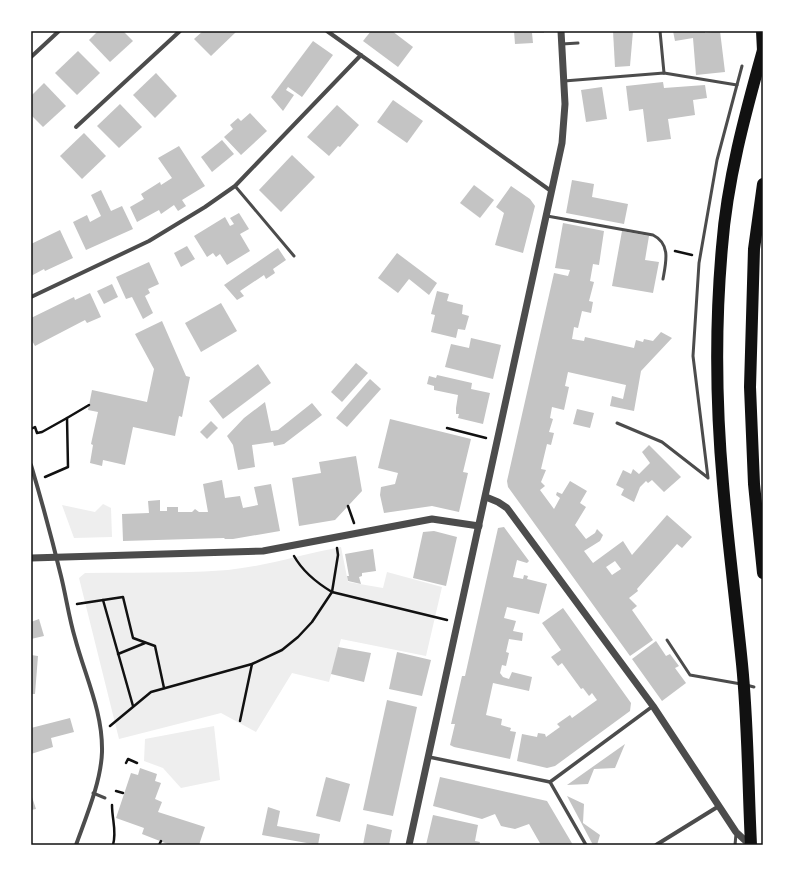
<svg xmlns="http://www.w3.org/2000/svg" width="794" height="876" viewBox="0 0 794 876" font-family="Spectral,serif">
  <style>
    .green { fill: #eee }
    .pier { fill: #fff }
    .building { fill: #c4c4c4; fill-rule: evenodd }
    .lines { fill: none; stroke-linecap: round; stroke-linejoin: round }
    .path { stroke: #111; stroke-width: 2.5 }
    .service { stroke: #4c4c4c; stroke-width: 3 }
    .pedestrian { stroke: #4c4c4c; stroke-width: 3.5 }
    .minor { stroke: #4c4c4c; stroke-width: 4 }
    .tertiary { stroke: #4c4c4c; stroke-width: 7 }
    .motorway { stroke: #111; stroke-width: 12 }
    .neatline { fill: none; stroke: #111; stroke-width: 1.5 }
  </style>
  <rect width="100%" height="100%" fill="#fff"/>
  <!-- green -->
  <g class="green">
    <polygon points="103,504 111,508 112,537 74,538 62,505 95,512"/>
    <path d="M341,547L348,582L383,588L387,572L442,587L426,656L341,639L329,682L292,673L256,732L221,713L119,739L79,578L85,573C133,572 181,574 228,570C267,566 303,554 341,547Z"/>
    <polygon points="214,726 220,780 181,788 163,768 144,761 145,739"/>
  </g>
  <!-- pier -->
  <polygon class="pier" points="755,31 763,31 763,167 754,221 763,366 763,482 737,454 730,388 734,219 753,111"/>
  <!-- building -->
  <g class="building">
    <polygon points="98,31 123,31 133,41 110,62 89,40"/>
    <polygon points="203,31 237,31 211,56 194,39"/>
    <polygon points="371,31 392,31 413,47 398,67 363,41"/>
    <polygon points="514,31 544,31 544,33 532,33 533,43 515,44"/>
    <polygon points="613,31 633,31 630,66 615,67"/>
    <polygon points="673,31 705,31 705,33 720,31 725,72 696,75 693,38 675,41"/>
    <polygon points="313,41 333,55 302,97 288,87 286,90 294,95 283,111 271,97"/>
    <polygon points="78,51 100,73 77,95 55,73"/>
    <polygon points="156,73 177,96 155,118 133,95"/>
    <polygon points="663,82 664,88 705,85 707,98 693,100 695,115 668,119 671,139 647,142 643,109 629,111 626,86"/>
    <polygon points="44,83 66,106 43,127 31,115 31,96"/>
    <polygon points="602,87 607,119 586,122 581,90"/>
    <polygon points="393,100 423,121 407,143 377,122"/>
    <polygon points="120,104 142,127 119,148 97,126"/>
    <polygon points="337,105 359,125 340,147 338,146 329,156 307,137"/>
    <polygon points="250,113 267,131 241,155 224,137 233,129 230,125 238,118 241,121"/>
    <polygon points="84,133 106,156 82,179 60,156"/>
    <polygon points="222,140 234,154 212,172 201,157"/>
    <polygon points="179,146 205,186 182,200 186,206 178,211 174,205 161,214 159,210 137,222 130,207 144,199 141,194 160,182 161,185 172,178 158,158"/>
    <polygon points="292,155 315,177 281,212 259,190"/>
    <polygon points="572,180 594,184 592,197 628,204 624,224 566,213"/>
    <polygon points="474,185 494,200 480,218 460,203"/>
    <polygon points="511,186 530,199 535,206 523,253 495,245 504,213 496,207"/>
    <polygon points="101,190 111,211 122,206 133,229 86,250 73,222 87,215 90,222 101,216 91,195"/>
    <polygon points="239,213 249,229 240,234 250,251 227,265 220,254 216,257 213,253 207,257 194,236 225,217 230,226 234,224 230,218"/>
    <path d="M563,223L604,231L599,265L593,264L590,281L594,282L589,301L593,302L591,313L582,311L578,328L574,327L572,339L584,341L585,337L634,348L636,340L643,342L644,339L653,341L661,332L672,338L641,371L634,411L610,406L612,396L623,399L626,385L568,372L565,386L569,387L564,410L552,407L550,418L553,419L549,432L554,433L551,445L547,444L541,469L546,470L541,482L545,486L540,490L554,509L560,498L556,495L557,492L562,494L570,481L587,491L580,503L586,507L575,525L586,539L595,533L597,529L603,535L600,541L584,551L593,563L623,541L632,555L667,515L692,537L682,548L677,544L637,589L638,591L629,598L637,606L632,610L653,640L630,656L508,487L507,481L554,273L568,276L570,270L555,268ZM615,561L621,569L612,575L606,567Z"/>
    <polygon points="60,230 73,258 45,271 44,269 31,276 31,244"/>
    <polygon points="622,231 649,236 645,260 659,262 653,293 612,286"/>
    <polygon points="187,246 195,259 181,267 174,253"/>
    <polygon points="278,248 286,260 273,269 275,273 266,279 264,275 240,291 244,296 237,300 224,285"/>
    <polygon points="397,253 437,283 429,295 409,279 398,293 378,278"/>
    <polygon points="149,262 159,284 148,289 150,293 145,296 153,313 143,319 132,297 126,299 116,277"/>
    <polygon points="112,284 118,297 104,304 97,291"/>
    <polygon points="437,291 449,294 447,301 463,305 462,314 469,316 465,330 458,329 456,338 431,332 435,315 431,314"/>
    <polygon points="90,293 101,317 87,323 85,320 35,346 31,339 31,318 74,297 75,300"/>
    <polygon points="221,303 237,331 201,352 185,323"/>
    <polygon points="162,321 186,376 190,377 182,417 179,416 175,436 133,427 125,465 103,460 102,466 90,463 93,445 91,444 98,412 88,410 92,390 147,402 154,369 135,334"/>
    <polygon points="471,338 501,345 493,379 445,367 451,344 469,348"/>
    <polygon points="356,363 368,373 342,402 331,392"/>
    <polygon points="258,364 271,383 223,419 209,401"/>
    <polygon points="437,375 472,383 471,389 490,393 483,424 458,418 459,414 456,414 456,408 458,395 434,390 434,386 427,384 429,376 436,378"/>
    <polygon points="370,379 381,389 347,427 336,418"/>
    <polygon points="265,402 271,431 278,430 312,403 322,415 284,444 274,446 273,442 252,445 255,467 238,470 233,445 227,436 244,418"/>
    <polygon points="577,409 594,413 590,428 573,424"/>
    <polygon points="390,419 471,439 463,472 468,473 459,512 432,506 384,513 380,495 381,487 395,484 398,473 378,468"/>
    <polygon points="211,421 218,428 207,439 200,432"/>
    <polygon points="649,445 681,477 664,492 652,480 648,483 646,481 640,487 634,502 621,495 624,489 616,485 623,470 631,474 633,469 639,474 650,463 642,452"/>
    <polygon points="356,456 362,491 335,520 299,526 292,478 321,473 319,462"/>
    <polygon points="222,480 225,498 240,496 243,508 258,505 254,487 271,484 280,531 233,539 225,539 224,538 123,541 122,514 149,513 148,501 160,500 160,511 167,511 167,507 178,507 178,512 192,512 195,509 199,512 208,512 203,484"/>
    <polygon points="504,527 529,561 527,563 517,560 513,577 523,579 524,575 528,576 527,579 547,584 539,614 507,607 504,618 516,621 513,631 523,633 522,641 509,639 506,652 509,653 506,666 502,665 500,673 503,677 509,679 512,672 532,677 529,691 493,683 486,715 502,719 501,725 511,728 510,731 516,732 510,759 454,747 450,745 455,724 451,724 462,676 465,676 498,528"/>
    <polygon points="434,531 457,537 446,586 413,578 423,532"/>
    <polygon points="373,549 376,571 362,573 362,576 359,577 361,584 348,581 347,576 349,576 345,554"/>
    <polygon points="563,608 631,703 630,711 555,766 547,768 517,761 522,734 537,737 538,733 545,734 546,737 560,727 557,724 570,715 572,718 597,700 592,693 589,696 583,688 581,689 562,663 558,666 551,657 561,650 542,623"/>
    <polygon points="39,619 44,636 31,639 31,622"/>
    <polygon points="656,641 666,656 670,654 679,666 675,668 686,683 662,701 632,659"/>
    <polygon points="338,647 371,653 364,682 331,674"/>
    <polygon points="397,652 431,660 422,696 389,689"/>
    <polygon points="31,655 38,656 35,694 31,694"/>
    <polygon points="387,700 417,707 393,816 363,810"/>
    <polygon points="70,718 74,732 51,738 53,747 31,754 31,728"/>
    <polygon points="625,744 615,768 594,769 588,784 567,785"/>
    <polygon points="140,768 157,774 155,781 161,783 155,799 162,802 158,812 205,827 199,845 170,845 142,834 144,828 116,818 131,773 138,775"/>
    <polygon points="326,777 350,784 340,822 316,816"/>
    <polygon points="440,777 547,801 573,845 541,845 529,824 515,829 501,826 495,814 482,819 433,806"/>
    <polygon points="31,794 36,809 31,810"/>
    <polygon points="567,796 584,804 583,823 600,835 597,845 593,845"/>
    <polygon points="268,807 280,811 277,826 320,834 318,845 262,835"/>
    <polygon points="433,815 478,825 475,841 480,842 479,845 426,845"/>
    <polygon points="367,824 392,830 389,845 363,845"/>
  </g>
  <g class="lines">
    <!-- path -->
    <g class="path">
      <polyline points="675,251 692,255"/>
      <polyline points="447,428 486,438"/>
      <polyline points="31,429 35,427 37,433 42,432 67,418"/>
      <polyline points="45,477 68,467 67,418 89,405"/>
      <polyline points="348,506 354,523"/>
      <path d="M294,556C303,572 317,583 332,592L447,620"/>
      <polyline points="103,600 133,706"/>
      <polyline points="77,604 123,597 133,638 155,646 164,688"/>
      <polyline points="118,654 145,643"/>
      <polyline points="240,721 252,664"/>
      <polyline points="110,726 151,692 252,664 282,650 298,637 312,622 332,592 338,555 337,548"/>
      <polyline points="126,763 128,759 137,763"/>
      <polyline points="116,791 123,793"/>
      <path d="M112,805C112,820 117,831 113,845"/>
      <polyline points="159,845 161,841"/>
    </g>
    <!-- service -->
    <g class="service">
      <polyline points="660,31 664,73"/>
      <polyline points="562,44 578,43"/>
      <polyline points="564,81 664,73 737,85"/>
      <polyline points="235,186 294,256"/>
      <path d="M547,216L653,235C671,244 666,262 663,279"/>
      <polyline points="617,423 662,442 707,477"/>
      <polyline points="708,478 693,356 699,263 717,160 742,66"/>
      <polyline points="667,640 690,675 741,684"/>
      <polyline points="746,685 754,687"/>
      <polyline points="93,793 105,798"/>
      <polyline points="735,845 736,834"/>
    </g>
    <!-- pedestrian -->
    <g class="pedestrian">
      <polyline points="429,757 550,782 653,706"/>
      <polyline points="550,782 586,845"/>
    </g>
    <!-- minor -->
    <g class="minor">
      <polyline points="327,31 551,191"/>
      <polyline points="31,57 59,31"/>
      <polyline points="76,127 180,31"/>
      <polyline points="31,297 149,241 205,207 235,186 361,55"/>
      <path d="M31,465C42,502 52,539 61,576C66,596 69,618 75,638C85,676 103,712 102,752C101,782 86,817 76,845"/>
      <polyline points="656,845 719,806"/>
    </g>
    <!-- tertiary -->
    <g class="tertiary">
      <polyline points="486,497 498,502 507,508 653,706 736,832 750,845"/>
      <polyline points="31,558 263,551 432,519 479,526"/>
      <polyline points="409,845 562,143 565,104 561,31"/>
    </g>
    <!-- motorway -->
    <g class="motorway">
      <polyline points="762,31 763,51"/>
      <polyline points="763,184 754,249 750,387 754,484 763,573"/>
      <path d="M751,845C748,785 748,724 742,664C736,604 728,544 723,484C716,406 715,325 722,247C727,181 745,114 763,50"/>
    </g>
  </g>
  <!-- border -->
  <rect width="794" height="876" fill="none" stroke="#ffffff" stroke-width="64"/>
  <rect x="32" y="32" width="730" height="812" class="neatline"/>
</svg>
